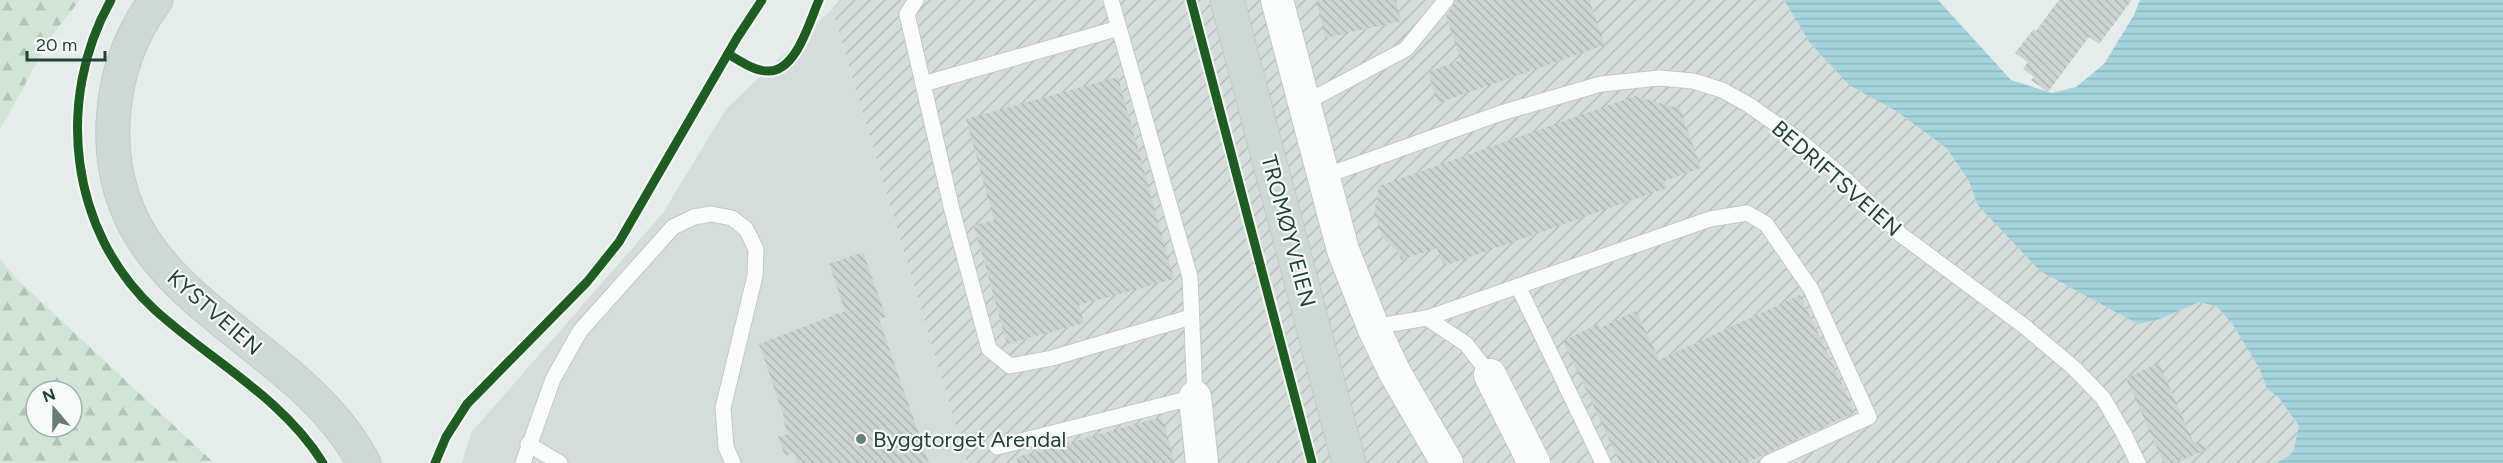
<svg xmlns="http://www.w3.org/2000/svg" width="2503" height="463" viewBox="0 0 2503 463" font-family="Figtree,sans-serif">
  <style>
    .built { fill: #d4ddd9 }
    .industrial { fill: url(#industrial-furrows) }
    .forest { fill: url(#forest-firs); fill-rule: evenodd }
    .water { fill: url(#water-rules) }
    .building { fill: url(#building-back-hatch) }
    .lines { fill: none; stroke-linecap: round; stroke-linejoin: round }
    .lane-casing { stroke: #c3c9c6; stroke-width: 17 }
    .street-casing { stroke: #c3c9c6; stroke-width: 34 }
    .primary-casing { stroke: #c2cbc8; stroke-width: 35 }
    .lane { stroke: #fbfcfc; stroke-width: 15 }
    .street { stroke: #fbfcfc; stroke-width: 32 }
    .primary { stroke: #ced8d5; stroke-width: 33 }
    .cycleway-casing { stroke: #f5faf8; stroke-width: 13 }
    .cycleway { stroke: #1b5e20; stroke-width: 9 }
    .poi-dot { fill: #677d77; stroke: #f5faf8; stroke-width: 2 }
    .labels { text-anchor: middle; stroke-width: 4.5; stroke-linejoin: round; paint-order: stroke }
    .street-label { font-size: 22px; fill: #224139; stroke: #f5faf8 }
    .poi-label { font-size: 22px; fill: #224139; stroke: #f5faf8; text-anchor: start }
  </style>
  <defs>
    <pattern id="industrial-furrows" width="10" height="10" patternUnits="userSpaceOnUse" patternTransform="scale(1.5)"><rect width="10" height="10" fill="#d4ddd9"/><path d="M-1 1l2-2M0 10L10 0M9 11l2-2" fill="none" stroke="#b6bfbb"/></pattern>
    <pattern id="forest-firs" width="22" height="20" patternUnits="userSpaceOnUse" patternTransform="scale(1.5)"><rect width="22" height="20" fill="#cfe6d6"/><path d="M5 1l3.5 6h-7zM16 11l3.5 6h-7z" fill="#b1c6b8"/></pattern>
    <pattern id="water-rules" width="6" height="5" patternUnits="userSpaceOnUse" patternTransform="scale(1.5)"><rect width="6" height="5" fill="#a5d4dc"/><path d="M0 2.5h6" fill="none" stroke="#8eb7be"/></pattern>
    <pattern id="building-back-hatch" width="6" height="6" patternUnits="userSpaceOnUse" patternTransform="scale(1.5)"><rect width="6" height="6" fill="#cdd3d1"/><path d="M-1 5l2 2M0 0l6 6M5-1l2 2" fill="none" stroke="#b0b6b4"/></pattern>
  </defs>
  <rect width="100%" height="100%" fill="#e6ece9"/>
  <!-- built -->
  <polygon class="built" points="832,9 967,463 462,463 471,433 663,213 726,109"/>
  <!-- industrial -->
  <polygon class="industrial" points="840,0 1784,0 1810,43 1849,85 1896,111 1945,148 1969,181 1977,204 2160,319 2199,302 2216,306 2232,323 2260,370 2267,389 2278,397 2299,427 2293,453 2276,463 967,463 832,9"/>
  <!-- forest -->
  <g class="forest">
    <polygon points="0,0 80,0 52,35 0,130"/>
    <path d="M0,259L16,278L214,463H0ZM36,391H72V427H36Z"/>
  </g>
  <!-- water -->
  <polygon class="water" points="1784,0 1938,0 2011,80 2052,93 2076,87 2104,64 2134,15 2140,0 2503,0 2503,463 2276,463 2293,453 2299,426 2278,397 2267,389 2260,370 2232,323 2216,306 2199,302 2160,319 2138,324 2040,271 1977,204 1969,181 1946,148 1896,111 1849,85 1810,43"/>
  <!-- building -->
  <g class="building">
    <polygon points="1316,0 1396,0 1401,21 1325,38"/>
    <polygon points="1456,0 1589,0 1605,45 1438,103 1428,72 1461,60 1446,16"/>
    <polygon points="2059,0 2132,0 2099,44 2089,37 2048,92 2031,80 2034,77 2023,69 2028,62 2015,53 2033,30 2036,31"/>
    <polygon points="1118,77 1174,279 1079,305 1084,323 1007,344 974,225 994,220 966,119"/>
    <polygon points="1635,96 1680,109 1701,168 1664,181 1666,188 1444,266 1437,248 1401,260 1399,253 1382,237 1374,215 1379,186"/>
    <polygon points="863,252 886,317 879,319 929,463 797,463 794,453 785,456 778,437 788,434 783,420 785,420 759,344 845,311 829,264"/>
    <polygon points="1800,295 1855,412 1746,463 1620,463 1563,341 1598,324 1600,328 1636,311 1659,360"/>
    <polygon points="2159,363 2193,441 2210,448 2176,463 2164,463 2126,378"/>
    <polygon points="1162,417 1175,463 1018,463 1017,457"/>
  </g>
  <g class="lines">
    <!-- lane casing -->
    <g class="lane-casing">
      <g id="lane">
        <polyline points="916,0 907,14 952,210 989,349 1010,366 1052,358 1191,317"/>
        <polyline points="923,84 1119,28"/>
        <polyline points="1303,104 1406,49 1446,0"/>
        <polyline points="1322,177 1501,113 1601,84 1659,78 1693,81 1722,90 1749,105 1800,141 1845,179 1900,234 2024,326 2074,368 2103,398 2124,434 2138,463"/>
        <polyline points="1518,286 1603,463"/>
        <polyline points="1427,318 1710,219 1747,213 1766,224 1811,289 1869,417 1768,463"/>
        <polyline points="1373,327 1427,318 1466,344 1490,375"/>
        <polyline points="528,444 560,463"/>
        <polyline points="997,447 1195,397 1190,277 1111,0"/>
        <polyline points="523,463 553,379 580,331 673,227 694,217 711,214 732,218 746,229 756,249 755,276 723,408 726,447 733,463"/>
      </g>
    </g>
    <!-- street casing -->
    <g class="street-casing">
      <g id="street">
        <polyline points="1277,0 1343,250 1373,327 1395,373 1447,463"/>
        <polyline points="1490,375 1534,463"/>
        <polyline points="1195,397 1202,463"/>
      </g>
    </g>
    <!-- primary casing -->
    <g class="primary-casing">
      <g id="primary">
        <path d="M156,0C129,36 115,78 113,123C105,301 294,331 364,463"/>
        <polyline points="1227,0 1349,463"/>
      </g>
    </g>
    <!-- lane -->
    <use href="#lane" class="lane"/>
    <!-- street -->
    <use href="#street" class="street"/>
    <!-- primary -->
    <use href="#primary" class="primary"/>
    <!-- cycleway casing -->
    <g class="cycleway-casing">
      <g id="cycleway">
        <path d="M111,0C55,99 69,231 155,310C211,361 282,397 323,463"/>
        <polyline points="1191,0 1312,463"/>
        <path d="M728,54C739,60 754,71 767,71C796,73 809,22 819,0"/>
        <polyline points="435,463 446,437 467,404 587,282 619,242 737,38 762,0"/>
      </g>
    </g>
    <!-- cycleway -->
    <use href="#cycleway" class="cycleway"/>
  </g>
  <!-- markers -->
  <circle class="poi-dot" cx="861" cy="439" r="6"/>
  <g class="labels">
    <!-- street labels -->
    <g class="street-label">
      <text transform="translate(1837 178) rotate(41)" y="8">BEDRIFTSVEIEN</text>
      <text transform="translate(1289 231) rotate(75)" y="8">TROMØYVEIEN</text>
      <text transform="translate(215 312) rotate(41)" y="8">KYSTVEIEN</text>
    </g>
    <!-- poi labels -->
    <g class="poi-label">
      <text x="873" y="447">Byggtorget Arendal</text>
    </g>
  </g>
  <!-- north arrow -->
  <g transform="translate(54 409) rotate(340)"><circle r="28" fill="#f5faf8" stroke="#a1b0ac" stroke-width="1.5"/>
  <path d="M0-4.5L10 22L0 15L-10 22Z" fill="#677d77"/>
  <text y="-9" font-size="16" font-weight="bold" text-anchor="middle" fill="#224139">N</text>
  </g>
  <!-- scale -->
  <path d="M27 51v9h78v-9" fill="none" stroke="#224139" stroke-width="3"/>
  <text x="36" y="51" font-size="18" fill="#224139" stroke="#f5faf8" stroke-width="4.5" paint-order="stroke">20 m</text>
</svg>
